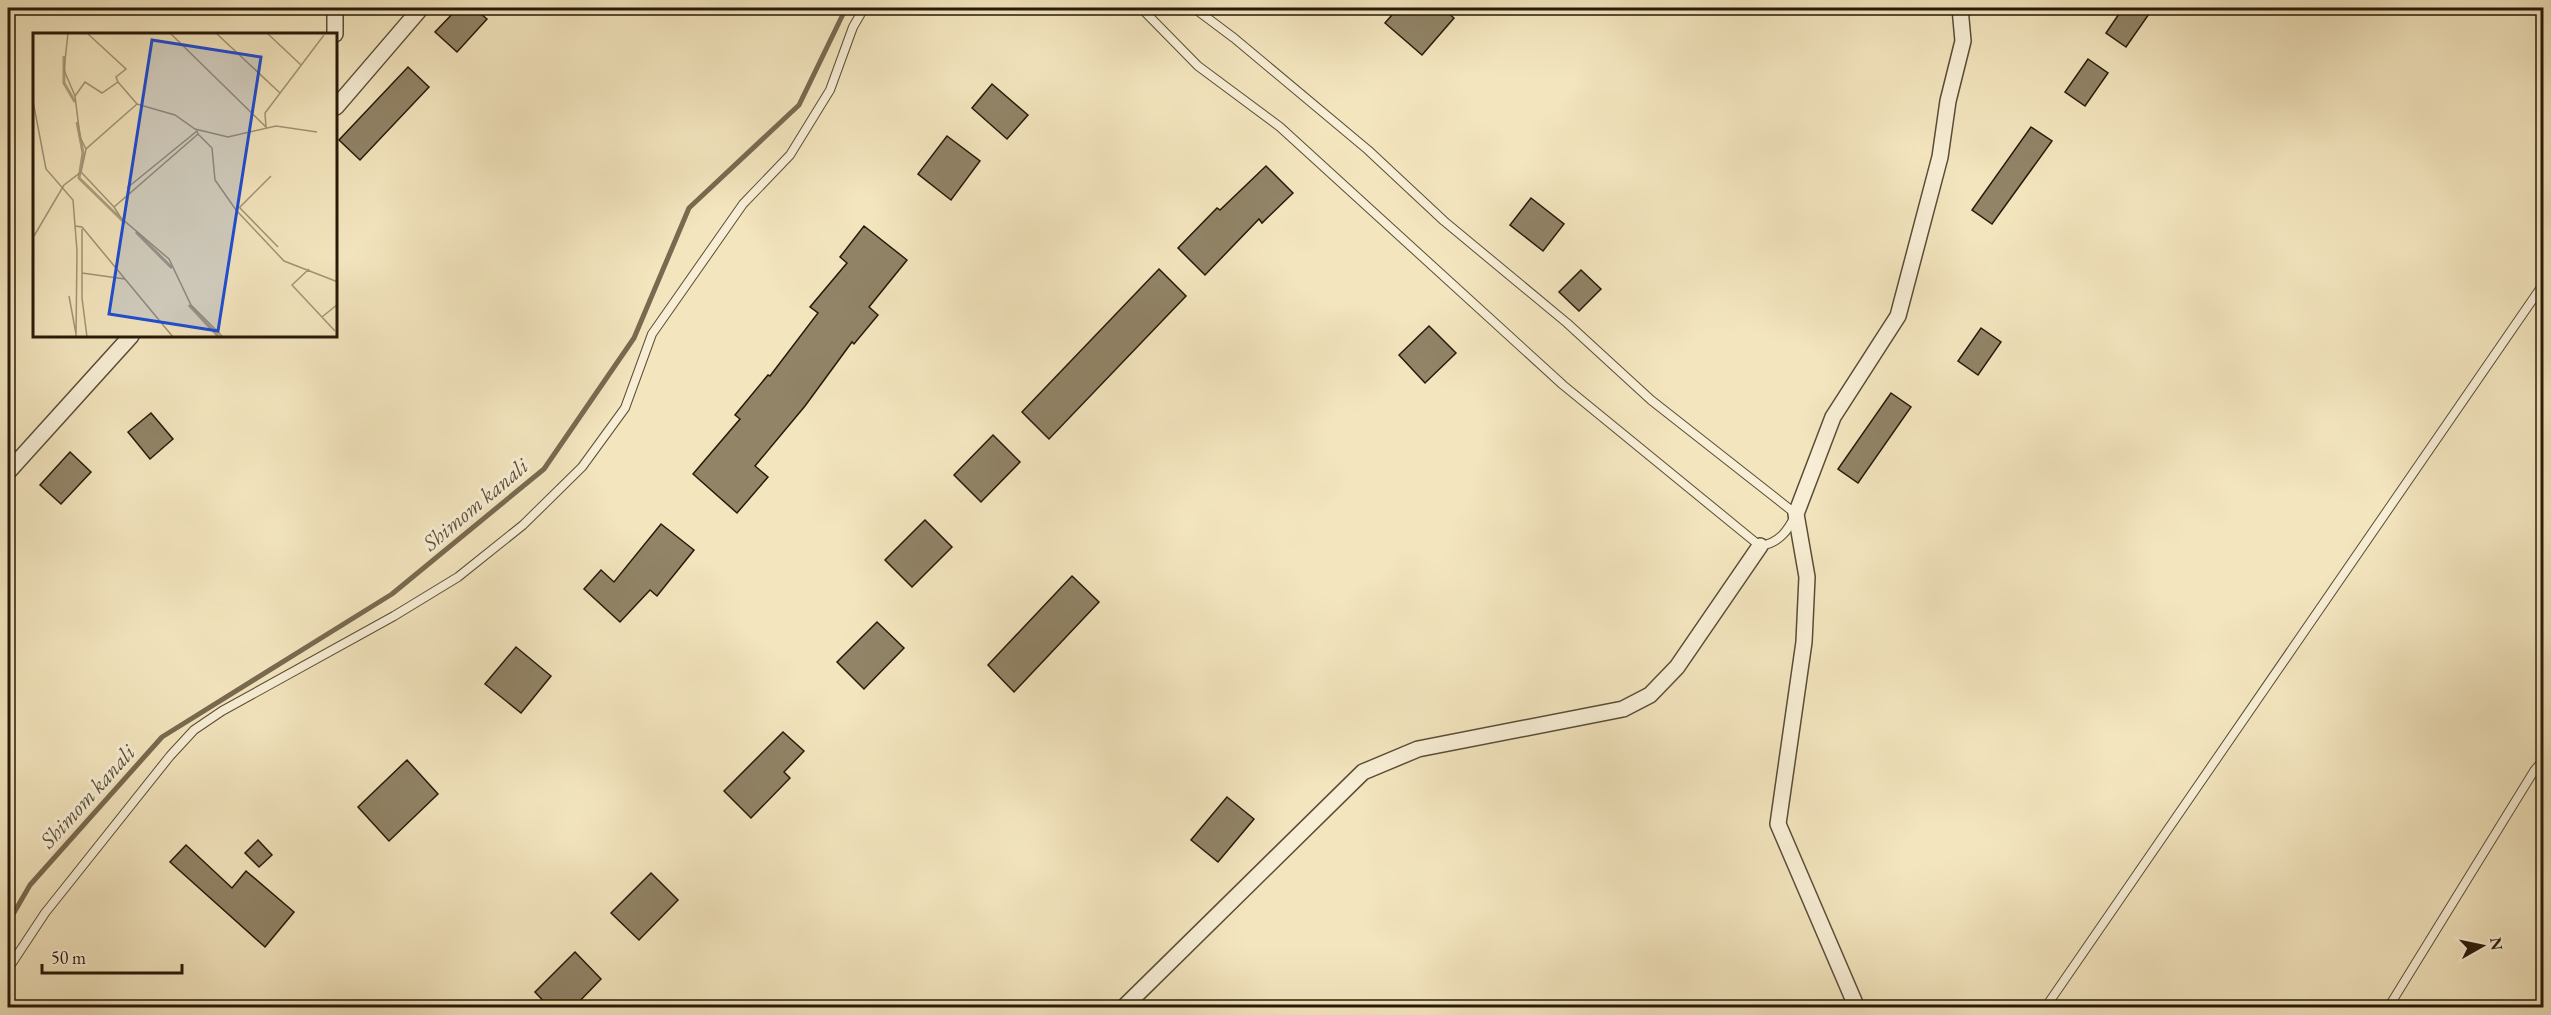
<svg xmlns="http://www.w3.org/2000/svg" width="2551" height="1015" viewBox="0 0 2551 1015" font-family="'EB Garamond',serif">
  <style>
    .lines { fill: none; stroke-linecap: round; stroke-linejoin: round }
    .stream { stroke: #786a50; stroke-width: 5 }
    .building { fill: #918467; stroke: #271a09; stroke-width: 1.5 }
    .service-casing { stroke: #5a4d36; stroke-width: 10 }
    .minor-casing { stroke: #5a4d36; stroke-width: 18 }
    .service { stroke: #f7eed5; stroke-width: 8 }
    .minor { stroke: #f7eed5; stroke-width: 15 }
    .labels { text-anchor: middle; stroke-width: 6; stroke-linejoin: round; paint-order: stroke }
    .water-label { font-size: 22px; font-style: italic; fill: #5d5039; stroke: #f7eed5 }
    .inset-river { fill: none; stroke: #aea080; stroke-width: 3 }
    .inset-road { fill: none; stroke: #a19476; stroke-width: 1.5 }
    .view { fill: #1d4ed8; fill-opacity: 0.15; stroke: #1d4ed8; stroke-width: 3 }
    .inset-edge { fill: none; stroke: #271a09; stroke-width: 3 }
  </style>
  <rect width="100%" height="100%" fill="#f3e5be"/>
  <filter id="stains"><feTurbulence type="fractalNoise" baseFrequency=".00333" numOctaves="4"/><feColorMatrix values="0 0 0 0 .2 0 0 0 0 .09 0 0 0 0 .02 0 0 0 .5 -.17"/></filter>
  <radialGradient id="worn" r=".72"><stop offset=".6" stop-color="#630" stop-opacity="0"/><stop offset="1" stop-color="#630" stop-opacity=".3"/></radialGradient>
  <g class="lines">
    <!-- stream -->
    <polyline class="stream" points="8,923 30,885 162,737 392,594 544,469 634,338 689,208 799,105 846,8"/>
  </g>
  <!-- building -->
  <g class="building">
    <polygon points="458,8 474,8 487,19 457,52 435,32"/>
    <polygon points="1398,8 1442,8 1454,18 1422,55 1385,23"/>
    <polygon points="2123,8 2140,8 2149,14 2126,47 2106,33"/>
    <polygon points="2088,59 2108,73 2085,106 2065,92"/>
    <polygon points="408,67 429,87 360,160 339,140"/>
    <polygon points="992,84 1028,115 1007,139 972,108"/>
    <polygon points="2031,127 2052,141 1992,224 1972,210"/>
    <polygon points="947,136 980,161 951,200 918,174"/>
    <polygon points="1266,166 1293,193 1262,223 1259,219 1205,275 1178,248 1217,208 1220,210"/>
    <polygon points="1531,198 1564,224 1543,251 1510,225"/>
    <polygon points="864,226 907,260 869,307 878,315 854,344 852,342 805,406 755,466 768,477 737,513 693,474 740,419 735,415 768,375 770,376 818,313 810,307 847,263 840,257"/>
    <polygon points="1159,269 1186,296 1049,439 1022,412"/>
    <polygon points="1581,270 1601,289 1579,311 1559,292"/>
    <polygon points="1429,326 1456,353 1425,383 1399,355"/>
    <polygon points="1981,328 2001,342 1978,375 1958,361"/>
    <polygon points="1891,393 1911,407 1858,483 1838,469"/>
    <polygon points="151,413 173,439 150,459 128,432"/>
    <polygon points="993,435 1020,462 981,502 954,475"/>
    <polygon points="70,452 91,472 61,504 40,485"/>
    <polygon points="925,520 952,547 912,587 885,560"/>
    <polygon points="661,524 694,550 657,596 650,590 620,622 584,589 601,570 614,582"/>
    <polygon points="1072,576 1099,602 1014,692 988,665"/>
    <polygon points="877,622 904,648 864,689 837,662"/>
    <polygon points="516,647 551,676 521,713 485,684"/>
    <polygon points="783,732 804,751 784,772 790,778 751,818 724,791"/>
    <polygon points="407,760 438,794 389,841 358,807"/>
    <polygon points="1227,797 1254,819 1218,862 1191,840"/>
    <polygon points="258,840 272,855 259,867 245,853"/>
    <polygon points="186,845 232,888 246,871 294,912 265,947 170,862"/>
    <polygon points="651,873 678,900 639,940 611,913"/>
    <polygon points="575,952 601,979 573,1008 550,1008 535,992"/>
  </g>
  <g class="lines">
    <!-- service casing -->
    <g class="service-casing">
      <g id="service">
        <path d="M1141,8L1198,66L1280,127L1563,385L1760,546C1779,543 1788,531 1796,514L1651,400L1567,323L1444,221L1368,150L1234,38L1194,8"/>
        <polyline points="8,969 45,913 170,756 194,730 222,711 394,616 458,577 523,525 582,467 625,408 652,334 743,204 790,155 830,90 853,27 864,8"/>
        <polyline points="2045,1008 2544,283"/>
        <polyline points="2388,1008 2534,771 2544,759"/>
      </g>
    </g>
    <!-- minor casing -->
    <g class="minor-casing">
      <g id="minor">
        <polyline points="335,8 335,34"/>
        <polyline points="336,107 421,8"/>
        <polyline points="8,472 131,336"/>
        <polyline points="1123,1008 1363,772 1418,749 1623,709 1650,695 1677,667 1760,546"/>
        <polyline points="1857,1008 1778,824 1804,642 1807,577 1796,514 1833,417 1898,316 1940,157 1948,101 1963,41 1960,8"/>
      </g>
    </g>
    <!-- service -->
    <use href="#service" class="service"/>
    <!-- minor -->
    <use href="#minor" class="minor"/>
  </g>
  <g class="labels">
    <!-- water labels -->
    <g class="water-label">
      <text transform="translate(475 504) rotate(-40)" y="8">Shimom kanali</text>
      <text transform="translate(87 796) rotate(-48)" y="8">Shimom kanali</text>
    </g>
  </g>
  <!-- overview -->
  <g transform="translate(33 33)">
    <rect width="304" height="304" fill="#f3e5be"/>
    <path class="inset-river" d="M31,23V50L42,69M44,89L50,120L46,145L92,190M103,199L139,235M156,272L186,304"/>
    <path class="inset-road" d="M35,0L31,37L42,63M54,0L93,36L83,44L85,49M137,0L233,94L232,80L291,2M183,0L247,60M234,0L268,32M0,68L13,136L40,167L44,218L43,304M165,101L179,115L182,147L203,177L251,228L305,249M53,116L47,104L42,63L52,49L69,60L85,49L104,71M48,139L81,174L165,101L164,98L94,155M81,174L88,185L136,226L158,272L190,304M206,174L245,214M207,174L238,143M42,193L49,194L140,304M49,196V265L54,304M0,198V256M1,203L31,152L48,139L53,116L104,71L142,82L162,96L195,104L243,93L284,99M276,236L259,252L302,298M49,240L92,246M36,263L43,301M289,284L305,271"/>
    <path class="view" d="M119,7L228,24L185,298L76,281Z"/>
    <rect width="304" height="304" class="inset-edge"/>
  </g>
  <!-- margin -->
  <rect width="2551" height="1015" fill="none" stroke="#f3e5be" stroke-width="30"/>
  <rect x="9" y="9" width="2533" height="997" fill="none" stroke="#271a09" stroke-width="3"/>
  <rect x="15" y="15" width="2521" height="985" fill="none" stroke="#271a09" stroke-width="1.5"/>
  <!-- north arrow -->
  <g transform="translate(2482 946) rotate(81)" stroke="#f7eed5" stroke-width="4.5" paint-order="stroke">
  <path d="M0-4.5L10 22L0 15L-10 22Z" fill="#271a09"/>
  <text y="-9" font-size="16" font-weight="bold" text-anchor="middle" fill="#271a09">N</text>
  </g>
  <!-- scale -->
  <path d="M42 964v9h140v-9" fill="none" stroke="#271a09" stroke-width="3"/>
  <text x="51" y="964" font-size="18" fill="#271a09" stroke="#f7eed5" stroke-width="4.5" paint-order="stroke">50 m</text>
  <rect width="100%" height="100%" filter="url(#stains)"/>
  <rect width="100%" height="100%" fill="url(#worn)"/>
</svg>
